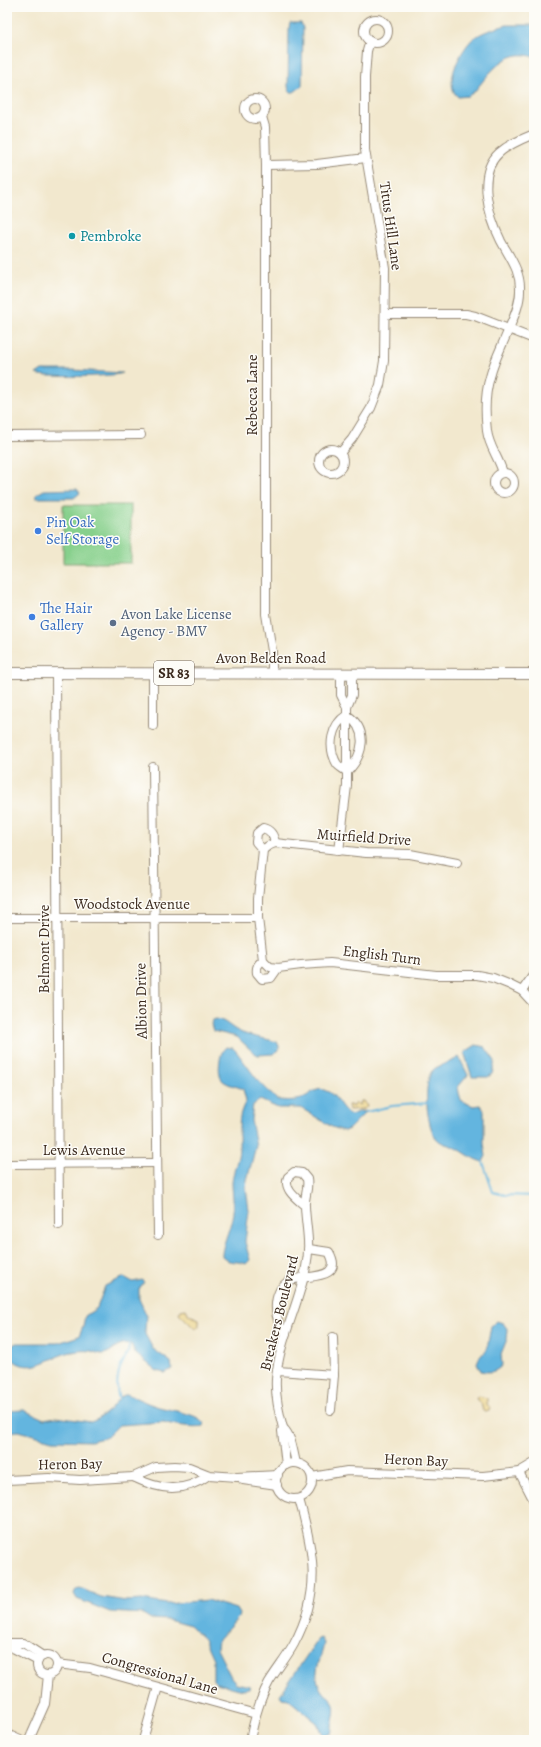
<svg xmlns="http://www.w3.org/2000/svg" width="541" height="1747" viewBox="0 0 541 1747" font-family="Alegreya,serif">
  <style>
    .green { fill: #87d08c; stroke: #617d55 }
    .sand { fill: #eeda9e; stroke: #94825e }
    .water { fill: #63b5df; stroke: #4f707e }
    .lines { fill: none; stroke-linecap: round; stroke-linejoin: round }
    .stream { stroke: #63b5df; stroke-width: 2 }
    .minor-casing { stroke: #968976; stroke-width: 10 }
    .major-casing { stroke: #968976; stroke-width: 12 }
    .minor { stroke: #fff; stroke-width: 8 }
    .major { stroke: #fff; stroke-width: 10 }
    .culture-dot { fill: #0f9aa8; stroke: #fdfcf7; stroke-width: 1.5 }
    .shop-dot { fill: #3f7fe0; stroke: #fdfcf7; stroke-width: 1.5 }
    .service-dot { fill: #5c6f8a; stroke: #fdfcf7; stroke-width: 1.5 }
    .labels { text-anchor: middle; stroke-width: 3; stroke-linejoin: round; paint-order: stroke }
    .shield { fill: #fdfcf7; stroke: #75695f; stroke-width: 1 }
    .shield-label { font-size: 14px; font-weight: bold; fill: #3b2a1e }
    .street-label { font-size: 15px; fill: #3b2a1e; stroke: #fdfcf7 }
    .culture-label { font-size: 15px; fill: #0d838f; stroke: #fdfcf7; text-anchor: start }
    .shop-label { font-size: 15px; fill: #366cbe; stroke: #fdfcf7; text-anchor: start }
    .service-label { font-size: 15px; fill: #4e5e75; stroke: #fdfcf7; text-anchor: start }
  </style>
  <rect width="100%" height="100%" fill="#fdfcf7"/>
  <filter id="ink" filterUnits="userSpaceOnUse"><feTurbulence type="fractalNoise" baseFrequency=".025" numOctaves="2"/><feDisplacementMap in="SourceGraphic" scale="8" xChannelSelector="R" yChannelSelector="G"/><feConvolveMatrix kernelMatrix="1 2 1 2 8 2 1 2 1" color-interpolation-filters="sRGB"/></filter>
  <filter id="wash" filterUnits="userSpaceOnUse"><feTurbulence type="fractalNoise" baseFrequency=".012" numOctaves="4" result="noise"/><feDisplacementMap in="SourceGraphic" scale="16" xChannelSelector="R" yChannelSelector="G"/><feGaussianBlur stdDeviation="0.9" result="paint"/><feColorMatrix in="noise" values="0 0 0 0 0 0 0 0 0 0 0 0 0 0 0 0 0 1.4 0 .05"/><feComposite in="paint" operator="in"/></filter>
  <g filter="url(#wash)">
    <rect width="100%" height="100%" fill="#f2e8ce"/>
    <!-- green -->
    <rect class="green" x="63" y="505" width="68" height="58"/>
    <!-- sand -->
    <g class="sand">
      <polygon points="361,1101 363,1101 367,1106 364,1109 349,1110 348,1105 350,1105 353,1107 356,1103 360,1105"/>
      <path d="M186,1309L189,1315L199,1319C199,1324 200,1327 195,1329L179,1313L181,1310Z"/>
      <polygon points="478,1396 487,1398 487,1404 490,1408 489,1411 486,1412 483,1411 481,1403 476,1399"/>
    </g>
    <!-- water -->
    <g class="water">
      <polygon points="290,23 301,23 303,28 302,86 294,92 290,92 288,87 289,28"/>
      <path d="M507,25H534V57C506,47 490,73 474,92L468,96L458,97C442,84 462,47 475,37C485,31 496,28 507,25Z"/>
      <path d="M42,370H72L123,373C115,377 42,378 36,374Z"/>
      <polygon points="77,489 80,493 74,498 36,498 37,494 44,490"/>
      <path d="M216,1019C225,1020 230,1027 238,1031C250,1037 265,1038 277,1042L279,1046V1050L273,1054L258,1055L253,1052L237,1037L213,1031L211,1024L213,1020Z"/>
      <polygon points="476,1045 485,1047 495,1061 492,1074 488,1077 472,1077 465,1055 465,1052"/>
      <path d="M226,1047L233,1048L236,1051L256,1078L276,1099C283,1101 294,1101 301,1099C308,1096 316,1087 324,1090C338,1094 340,1110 351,1115L360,1111L366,1112L349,1129L344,1131L332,1127L301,1108H278L260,1100L253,1105L251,1120L256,1146L247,1180L246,1188L249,1210L245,1242L250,1260L246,1264C237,1260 229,1264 222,1257C221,1248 230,1229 232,1218C235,1206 232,1194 232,1182C233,1170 239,1160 239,1148C240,1129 236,1118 246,1101L243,1089C236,1086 227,1085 222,1080C217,1075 219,1051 226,1047Z"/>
      <path d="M459,1057L468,1075L458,1087L459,1093L461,1100L466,1103L474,1106L480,1105L484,1110V1144L486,1156L483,1162C473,1160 465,1152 456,1148C449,1144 443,1145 437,1139C426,1128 423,1083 432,1071C437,1065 451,1063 459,1057Z"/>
      <path d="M124,1277L133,1282L142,1280L144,1282L139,1289V1299L146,1314L145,1334L153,1349L171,1362L172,1369L165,1373L157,1371L136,1354L131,1344C116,1341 115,1352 103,1354C99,1354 95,1352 91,1351C85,1350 78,1351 72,1352C51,1355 29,1379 9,1356V1348L16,1343H58L79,1336L83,1327L85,1316L97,1308L105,1286Z"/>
      <path d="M497,1321L503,1323L508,1330L507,1339L501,1354L502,1365C497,1372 489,1373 481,1371L477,1363L479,1358L487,1349L491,1326Z"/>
      <path d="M127,1394C137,1398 146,1403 156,1406C166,1410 200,1413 204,1424L203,1426C197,1428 170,1425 164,1422L119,1425L107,1437L91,1441L52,1440L19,1431L7,1432V1411L24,1410L44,1419L56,1417L91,1422L98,1419L110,1409L120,1397Z"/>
      <polygon points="80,1588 101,1597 126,1601 142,1600 167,1604 207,1600 236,1609 239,1614 238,1618 218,1640 217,1649 231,1677 236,1683 250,1686 249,1689 243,1690 216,1683 213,1680 213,1659 204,1639 190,1626 168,1620 151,1619 143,1614 110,1612 77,1599 74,1594 76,1589"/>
      <path d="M321,1638L324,1643C322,1657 314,1668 318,1683C323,1701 340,1692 333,1721C331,1726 333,1729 331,1733L324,1736L317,1723L288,1699L282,1698L280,1695L318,1639Z"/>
    </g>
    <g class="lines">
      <!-- stream -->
      <g class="stream">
        <polyline points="366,1112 392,1106 428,1103"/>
        <polyline points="483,1162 493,1192 505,1195 534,1196"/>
        <path d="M119,1398C115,1389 118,1370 123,1362C127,1354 129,1352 129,1344"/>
      </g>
    </g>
  </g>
  <g filter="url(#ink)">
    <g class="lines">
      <!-- minor casing -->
      <g class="minor-casing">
        <g id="minor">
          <circle cx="376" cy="31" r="12"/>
          <circle cx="255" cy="109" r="10"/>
          <polyline points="262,117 265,127 266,165 266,614 272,651 272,673"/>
          <polyline points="266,165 317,164 366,158"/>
          <polyline points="385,314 466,314 475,316 534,339"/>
          <polyline points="7,436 141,435"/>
          <circle cx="331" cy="461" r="12"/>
          <polyline points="340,453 352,439 371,408 380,385 384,361 385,268 365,150 365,77 367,51 370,41"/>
          <circle cx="504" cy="483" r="10"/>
          <path d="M503,473C499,458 489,447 487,431C485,414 485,393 490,377C494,361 502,346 508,331C513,319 520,305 520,291C521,271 510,258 501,241C489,217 476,174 499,153C509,144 522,139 534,134"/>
          <polyline points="56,673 59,1225"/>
          <polyline points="341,673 341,695 347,707"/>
          <path d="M347,715C369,730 364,755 347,772C344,769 339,767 337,764C327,747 331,725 347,715Z"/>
          <polyline points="153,726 153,673"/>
          <polyline points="153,767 158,1235"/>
          <path d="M263,850L256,842L257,833L263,828C271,830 274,836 275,843"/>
          <polyline points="339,851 347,786 347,707 352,695 352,673"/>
          <polyline points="457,863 410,854 366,853 275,843 268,846 263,850 258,898 258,918 263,960 270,967 278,968 301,965 330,963 436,975 477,975 493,978 508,984 522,991 534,1004"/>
          <polyline points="7,918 258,918"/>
          <path d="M263,960C258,964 256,967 257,973L262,979L271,978L278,968"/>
          <polyline points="522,991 534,974"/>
          <polyline points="11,1164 157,1163"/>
          <path d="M286,1333C273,1322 271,1291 289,1281C303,1274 346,1282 329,1252L309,1249"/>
          <polyline points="278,1371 334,1375"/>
          <polyline points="331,1410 334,1375 333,1337"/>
          <path d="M283,1428C292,1436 293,1452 296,1463"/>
          <circle cx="294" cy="1481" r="18"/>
          <path d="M286,1465L282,1431L283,1428C279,1412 275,1396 276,1379C279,1340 299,1305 306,1267C311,1243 306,1229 305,1206C304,1197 309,1189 307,1179L302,1173L294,1172L288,1177C283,1189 296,1198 304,1205"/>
          <polyline points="519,1472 534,1501"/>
          <path d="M133,1477C160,1490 183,1494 209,1475"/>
          <polyline points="312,1477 347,1471 483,1476 519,1472 534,1463"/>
          <polyline points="7,1480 49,1478 80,1480 133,1477 156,1467 174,1466 189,1467 209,1475 237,1477 278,1475"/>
          <polyline points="243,1480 277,1485"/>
          <polyline points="7,1643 23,1643 43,1656"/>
          <polyline points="7,1645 38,1661"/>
          <circle cx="47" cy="1665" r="10"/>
          <polyline points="57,1664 90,1668 256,1714"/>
          <polyline points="7,1734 20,1740"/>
          <polyline points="29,1740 45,1704 48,1675"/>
          <polyline points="143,1740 158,1687"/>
          <path d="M250,1740C254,1720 259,1700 269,1682C277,1669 287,1657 294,1644C322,1592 314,1552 299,1499"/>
        </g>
      </g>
      <!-- major casing -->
      <g class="major-casing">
        <polyline id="major" points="7,673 534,674"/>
      </g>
      <!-- minor -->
      <use href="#minor" class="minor"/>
      <!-- major -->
      <use href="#major" class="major"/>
    </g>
  </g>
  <!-- markers -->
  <circle class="culture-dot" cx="72" cy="236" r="4"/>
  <g class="shop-dot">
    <circle cx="38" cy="531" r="4"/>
    <circle cx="32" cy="617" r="4"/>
  </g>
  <circle class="service-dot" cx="113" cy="623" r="4"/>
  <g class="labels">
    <!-- shield labels -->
    <rect class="shield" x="154" y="661" width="40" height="24" rx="3"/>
    <g class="shield-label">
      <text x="174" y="678">SR 83</text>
    </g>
    <!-- street labels -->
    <g class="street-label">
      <text transform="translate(391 226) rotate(82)" y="5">Titus Hill Lane</text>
      <text transform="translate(252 395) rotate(-90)" y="5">Rebecca Lane</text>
      <text x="271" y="663">Avon Belden Road</text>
      <text transform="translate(364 837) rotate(4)" y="5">Muirfield Drive</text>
      <text x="132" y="909">Woodstock Avenue</text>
      <text transform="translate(44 949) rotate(-90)" y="5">Belmont Drive</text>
      <text transform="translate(382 955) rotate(7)" y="5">English Turn</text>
      <text transform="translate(141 1001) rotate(-91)" y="5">Albion Drive</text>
      <text x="84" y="1155">Lewis Avenue</text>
      <text transform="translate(279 1313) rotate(-76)" y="5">Breakers Boulevard</text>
      <text transform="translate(416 1460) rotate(2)" y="5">Heron Bay</text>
      <text transform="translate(70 1464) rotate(-1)" y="5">Heron Bay</text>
      <text transform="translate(160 1673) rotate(16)" y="5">Congressional Lane</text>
    </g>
    <!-- culture labels -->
    <g class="culture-label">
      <text x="80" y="241">Pembroke</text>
    </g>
    <!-- shop labels -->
    <g class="shop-label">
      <text x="46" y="527">Pin Oak<tspan x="46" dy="17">Self Storage</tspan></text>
      <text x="40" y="613">The Hair<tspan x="40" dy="17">Gallery</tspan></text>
    </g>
    <!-- service labels -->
    <g class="service-label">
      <text x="121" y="619">Avon Lake License<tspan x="121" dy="17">Agency - BMV</tspan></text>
    </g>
  </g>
  <!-- margin -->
  <rect width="541" height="1747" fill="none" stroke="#fdfcf7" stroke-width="24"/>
</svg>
